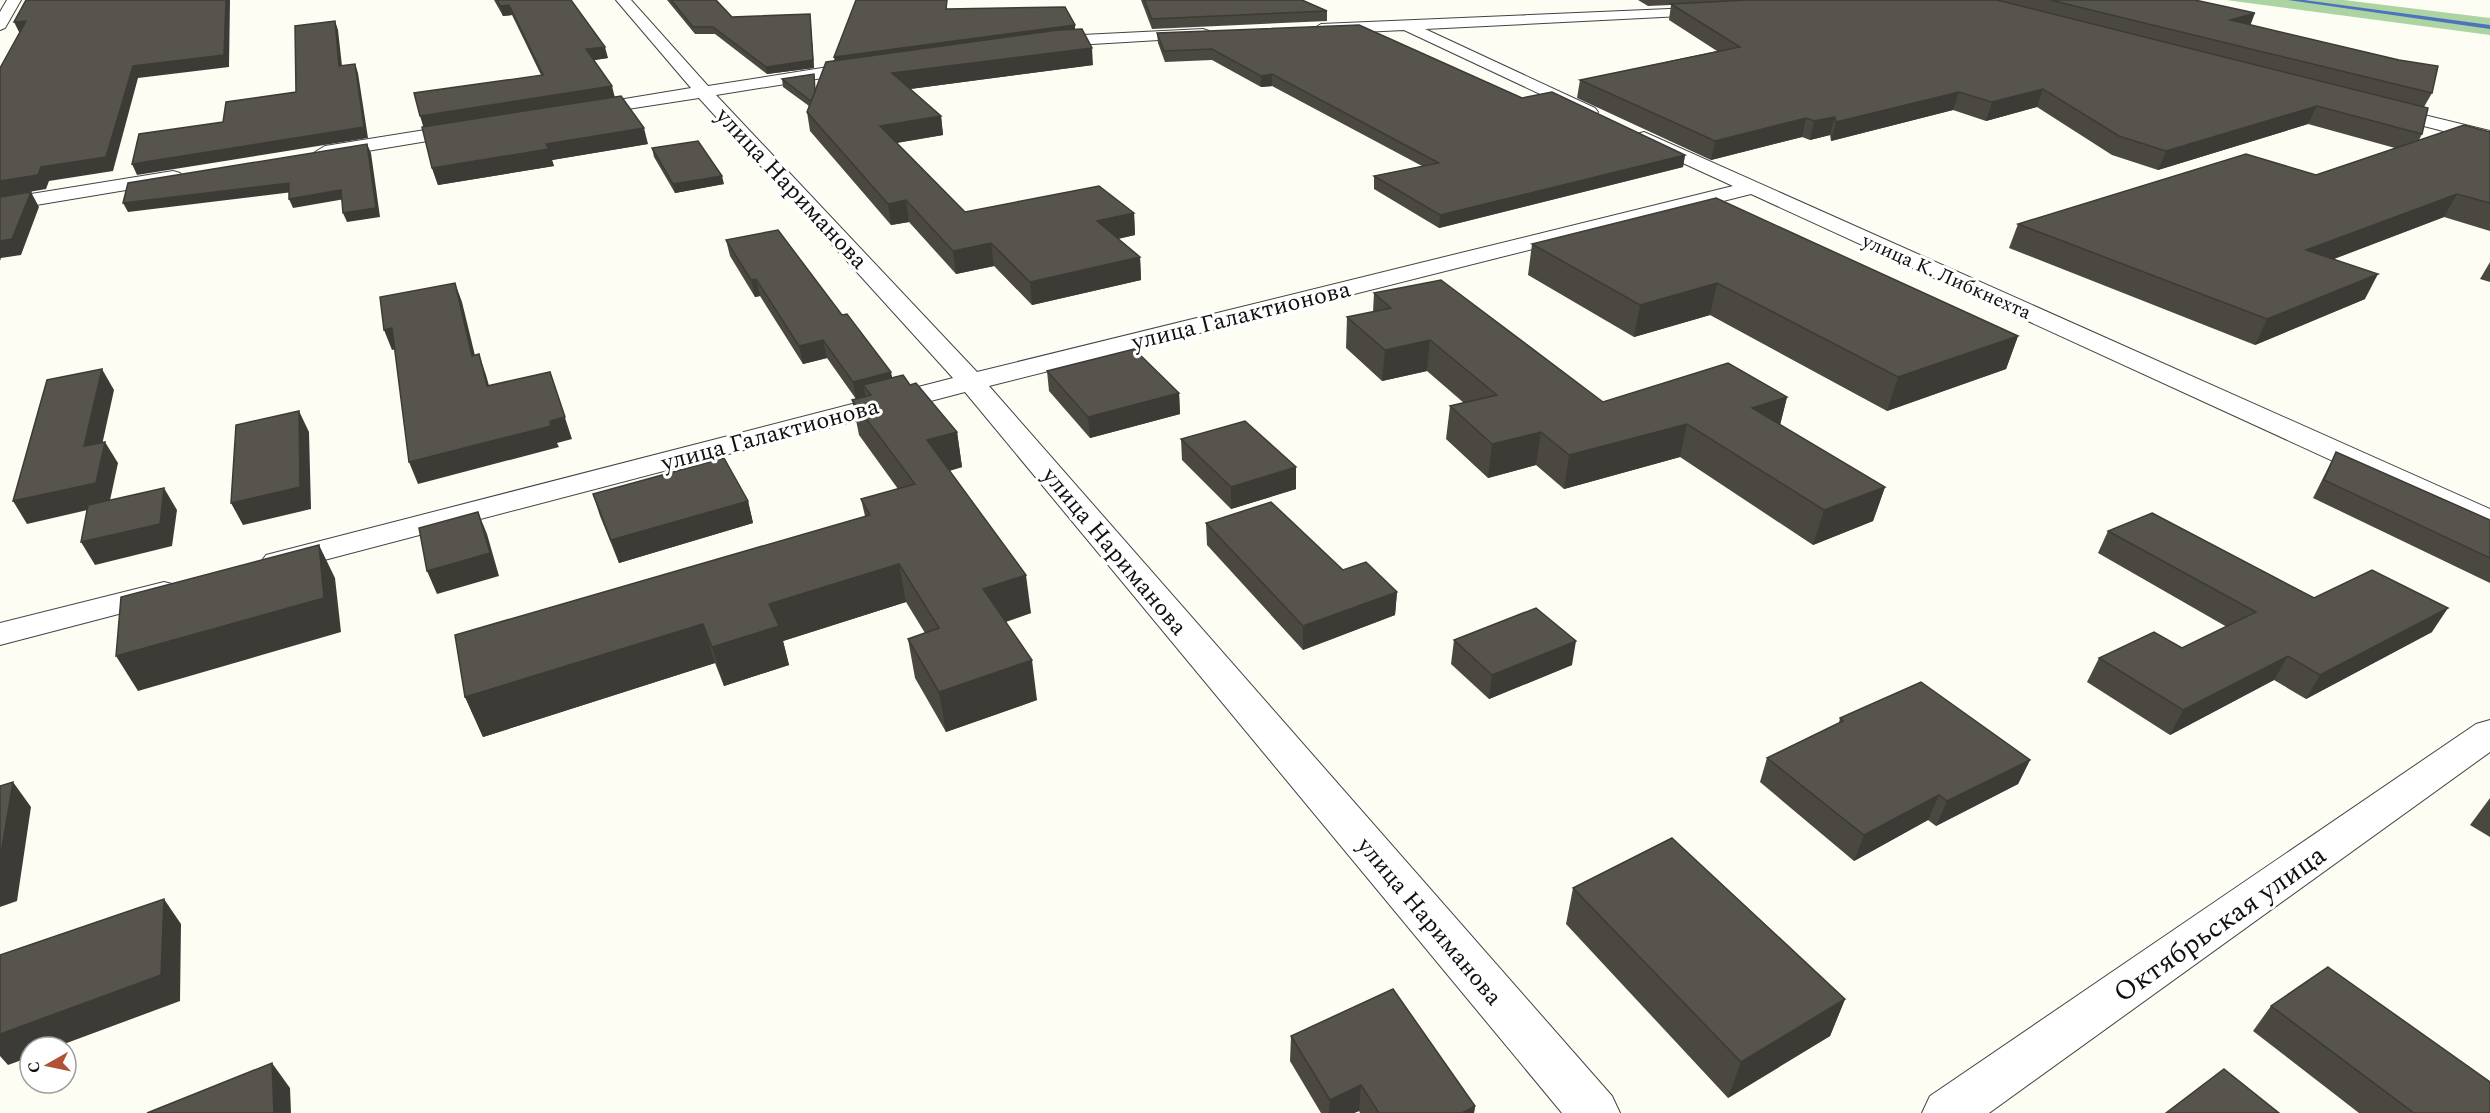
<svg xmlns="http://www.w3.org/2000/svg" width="2490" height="1113" viewBox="0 0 2490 1113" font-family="Spectral,serif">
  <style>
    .forest { fill: #abd4a2 }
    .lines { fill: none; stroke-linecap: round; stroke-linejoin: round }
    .stream { fill: #4e73bd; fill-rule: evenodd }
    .street-casing { stroke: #434343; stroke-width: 2 }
    .street { fill: #fff; fill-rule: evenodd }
    .wall { fill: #4b4842 }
    .shaded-wall { fill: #3d3b36 }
    .building { fill: #57544d; stroke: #3d3b36; stroke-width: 1.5 }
    .labels { text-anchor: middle; stroke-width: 6; stroke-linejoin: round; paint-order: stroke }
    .far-street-label { font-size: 20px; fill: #101010; stroke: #fff }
    .street-label { font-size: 24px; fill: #101010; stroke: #fff }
    .near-street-label { font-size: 28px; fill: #101010; stroke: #fff }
  </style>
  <rect width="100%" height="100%" fill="#fdfdf4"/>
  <!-- forest -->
  <polygon class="forest" points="2226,0 2344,0 2490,18 2490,35"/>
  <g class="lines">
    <!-- stream -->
    <polygon class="stream" points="2288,0 2304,0 2490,25 2490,29"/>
    <!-- street casing -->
    <g class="street-casing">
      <g id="street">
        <polygon points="7,0 21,0 5,28 0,30 0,12"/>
        <polygon points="616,0 631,0 708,86 866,61 872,62 874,66 872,70 866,71 716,95 977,372 1733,186 1637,142 1634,138 1637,134 1644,132 2490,509 2490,531 2479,528 1751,194 989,386 1612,1096 1620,1113 1562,1113 965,392 290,569 278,572 266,569 261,562 266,555 953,378 699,98 582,116 576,115 573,111 576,107 582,106 691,88"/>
        <polygon points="1716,7 1723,11 1721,14 1425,29 1595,108 1598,112 1595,116 1589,117 1404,30 1321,34 1313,29 1321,24"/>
        <polygon points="1203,29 1209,31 1211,34 1209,37 1042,47 1034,42 1042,37"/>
        <polygon points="2383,105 2490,131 2490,143 2377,114 2374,110"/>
        <polygon points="469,123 476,125 478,129 476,133 325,158 315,152 325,146"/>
        <polygon points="173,171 180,173 183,177 180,181 0,211 0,199"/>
        <polygon points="164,582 176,585 181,592 176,599 0,645 0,623"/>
        <polygon points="2490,720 2490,752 1989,1113 1922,1113 1930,1096 2476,724"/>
      </g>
    </g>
    <!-- street -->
    <use href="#street" class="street"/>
  </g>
  <!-- wall -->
  <g class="wall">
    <polygon points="494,0 571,0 608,58 594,60 615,97 648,144 552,160 554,166 438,185 432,168 423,127 541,75 512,15 503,16"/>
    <polygon points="667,0 716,0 732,17 810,14 814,68 767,74 715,34 695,34"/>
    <polygon points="1141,0 1302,0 1327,11 1327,21 1152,29"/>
    <polygon points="1638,0 2195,0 2251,25 2432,93 2424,107 2422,134 2419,140 2490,132 2490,231 2444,217 2334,259 2365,299 2255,345 2009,248 2018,224 2316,175 2395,148 2308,124 2158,170 2112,155 2037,107 1986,121 1953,110 1831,141 1830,135 1810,140 1802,137 1711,160 1577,98 1580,80 1717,51 1669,20 1671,5 1648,6"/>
    <polygon points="948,9 1075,25 1075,30 1093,65 910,89 941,116 943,135 897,143 965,212 1134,213 1135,235 1118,239 1140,257 1141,280 1032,305 994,266 956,274 909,222 891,225 810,131 807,112 809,106 783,87 782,79 814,74 815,90 835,61"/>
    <polygon points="1157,33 1522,98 1685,155 1683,167 1439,228 1374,189 1374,176 1422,166 1272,86 1261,87 1212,60 1165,62 1158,43"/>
    <polygon points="652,148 724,184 675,193 654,157"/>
    <polygon points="726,240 842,315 892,377 910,385 957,432 962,467 949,471 1031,613 1006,622 1037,700 946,732 915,678 908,639 925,633 906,602 783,641 789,665 724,686 715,663 483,737 465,697 865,516 861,499 898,489 859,435 852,400 856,399 827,358 803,364 760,296 755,297 730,256"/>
    <polygon points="1532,244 2018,336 2006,369 1887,411 1710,315 1634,337 1528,275"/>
    <polygon points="2490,262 2490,282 2480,279"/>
    <polygon points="1374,293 1603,402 1787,397 1780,425 1885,487 1873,521 1813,545 1680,457 1564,489 1536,465 1488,478 1446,439 1450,406 1464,403 1427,371 1382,381 1346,348 1347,317 1373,312"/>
    <polygon points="1047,371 1179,393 1180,414 1090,438 1049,391"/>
    <polygon points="1181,439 1296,489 1231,509 1182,460"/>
    <polygon points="2336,452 2490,520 2490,583 2313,498"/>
    <polygon points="593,494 748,501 753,523 619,563 600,516"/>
    <polygon points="1206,523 1343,570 1397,592 1395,615 1303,650 1207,545"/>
    <polygon points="2108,531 2314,598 2432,632 2306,699 2274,680 2170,735 2087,682 2099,658 2182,648 2227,627 2098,553"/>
    <polygon points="1454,640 1572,665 1489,699 1451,664"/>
    <polygon points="1840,718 2030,760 2018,784 1936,826 1928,820 1854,861 1760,782 1767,758 1839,723"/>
    <polygon points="2490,798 2490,837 2470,825"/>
    <polygon points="1573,888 1845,999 1830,1036 1728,1098 1566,924"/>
    <polygon points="2271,1006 2490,1113 2359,1113 2253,1031"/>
    <polygon points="1291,1036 1475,1106 1474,1113 1360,1113 1359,1111 1354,1113 1321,1113 1290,1061"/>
  </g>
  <!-- shaded-wall -->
  <g class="shaded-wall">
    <polygon points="226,0 230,0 229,67 138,78 113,171 49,181 46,189 0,197 0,181 133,66"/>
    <polygon points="509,5 512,15 503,16 500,6"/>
    <polygon points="2255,13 2249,29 2230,20"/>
    <polygon points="810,14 814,68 767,74 766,67"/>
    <polygon points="26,21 20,34 14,22"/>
    <polygon points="335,21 338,30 343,75 339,66"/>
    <polygon points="1075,25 1075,32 835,65 834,57"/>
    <polygon points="605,47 608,58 589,61 586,49"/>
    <polygon points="1092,48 1093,65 895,91 892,73"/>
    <polygon points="355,64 358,73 368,138 137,175 132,164 364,127"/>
    <polygon points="1272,74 1272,86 1261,87 1261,76"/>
    <polygon points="612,86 615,98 424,129 420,116"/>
    <polygon points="2043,89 2037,107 1986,121 1992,102"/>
    <polygon points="1959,92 1953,110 1831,141 1836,122"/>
    <polygon points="2317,106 2308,124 2158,170 2166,151"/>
    <polygon points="941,116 943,135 883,145 880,126"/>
    <polygon points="1835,117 1830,135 1810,140 1814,121"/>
    <polygon points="1806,118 1802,137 1711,160 1715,141"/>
    <polygon points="644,128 648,144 552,160 554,166 438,185 432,168 546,144"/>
    <polygon points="367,144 371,153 380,217 347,222 343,213"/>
    <polygon points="1685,155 1683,167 1439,228 1440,215"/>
    <polygon points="722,176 724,184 675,193 673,184"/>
    <polygon points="289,183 293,192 128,212 123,203"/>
    <polygon points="341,190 345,199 293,208 289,199"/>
    <polygon points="31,192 39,207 21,255 1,258 0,261 0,241"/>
    <polygon points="2457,194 2444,217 2294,274 2306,250"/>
    <polygon points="906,200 909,222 891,225 888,204"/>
    <polygon points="1134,213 1135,235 1098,243 1097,221"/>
    <polygon points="991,243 994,266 956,274 953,251"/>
    <polygon points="1140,257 1141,280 1032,305 1030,282"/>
    <polygon points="2378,274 2365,299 2255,345 2267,319"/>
    <polygon points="756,279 760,296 755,297 751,280"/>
    <polygon points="455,283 462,302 480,376 472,356"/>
    <polygon points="1717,283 1710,315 1634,337 1640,305"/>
    <polygon points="392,328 400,348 392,350 384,330"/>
    <polygon points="2018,336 2006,369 1887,411 1898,377"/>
    <polygon points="823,340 827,358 803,364 799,346"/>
    <polygon points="1430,340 1427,371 1382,381 1385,350"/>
    <polygon points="479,354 486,375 495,407 487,386"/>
    <polygon points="102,369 114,390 97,468 84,446"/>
    <polygon points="550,372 572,439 557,443 559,447 418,484 409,462 550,421"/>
    <polygon points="891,372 895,391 871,395 863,385 866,398 856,400 853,382"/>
    <polygon points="1179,393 1180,414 1090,438 1088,417"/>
    <polygon points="1787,397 1779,429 1752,408"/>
    <polygon points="299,411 309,432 311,509 243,525 231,503"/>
    <polygon points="1687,424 1680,457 1564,489 1569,455"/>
    <polygon points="957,432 962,467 932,476 927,440"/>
    <polygon points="1541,432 1536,465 1488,478 1492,444"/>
    <polygon points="105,442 118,463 109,505 27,524 13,501"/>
    <polygon points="1296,467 1296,489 1231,509 1231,487"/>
    <polygon points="1885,487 1873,521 1813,545 1824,510"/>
    <polygon points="164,488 177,510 172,546 95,565 81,542"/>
    <polygon points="748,501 753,523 619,563 611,540"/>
    <polygon points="478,512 487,534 499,576 437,594 427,571"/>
    <polygon points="319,545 335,578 341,632 138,691 116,656"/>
    <polygon points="899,564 906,602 783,641 789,665 724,686 712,647 769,604"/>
    <polygon points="1026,575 1031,613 988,627 983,589"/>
    <polygon points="1397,592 1395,615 1303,650 1303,626"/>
    <polygon points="2448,608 2432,632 2306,699 2320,675"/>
    <polygon points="703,624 715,663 483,737 465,697"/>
    <polygon points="1576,641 1572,665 1489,699 1492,675"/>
    <polygon points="2288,656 2274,680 2170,735 2183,710"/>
    <polygon points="1032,660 1037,700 946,732 939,692"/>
    <polygon points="2030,760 2018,784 1936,826 1947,801"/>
    <polygon points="13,782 31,807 17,901 0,907 0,859"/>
    <polygon points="1939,795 1928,820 1854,861 1864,835"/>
    <polygon points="164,899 181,924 180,1001 56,1047 30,1047 30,1057 8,1065 0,1056 0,1034"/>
    <polygon points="1845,999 1830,1036 1728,1098 1741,1062"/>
    <polygon points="272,1063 290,1088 291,1113 274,1113"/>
    <polygon points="1361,1085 1359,1111 1354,1113 1329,1113 1330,1100"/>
    <polygon points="1475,1106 1474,1113 1462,1113"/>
  </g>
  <!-- building -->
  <g class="building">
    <polygon points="26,0 226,0 224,55 133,66 106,157 41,167 38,175 0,181 0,68 26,21 14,22"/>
    <polygon points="497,0 571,0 605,47 586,49 612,86 420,116 414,93 543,75 509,5 500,6"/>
    <polygon points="671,0 716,0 732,17 810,14 813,60 766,67 713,27 693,27"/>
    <polygon points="856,0 947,0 946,9 1065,7 1075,25 834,57"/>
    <polygon points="1144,0 1302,0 1327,11 1152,19"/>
    <polygon points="1747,0 1997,0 2428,108 2422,134 2317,106 2166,151 2119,136 2043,89 1992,102 1959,92 1836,122 1835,117 1814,121 1806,118 1715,141 1580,80 1740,47 1671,4"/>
    <polygon points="2050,0 2195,0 2255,13 2230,20 2399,60 2438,66 2432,93"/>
    <polygon points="335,21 339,66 355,64 364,127 132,164 139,134 223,122 226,102 296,92 295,26"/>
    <polygon points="1359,25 1522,98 1552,92 1685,155 1440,215 1374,176 1439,163 1272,74 1261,76 1212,49 1164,51 1157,33"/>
    <polygon points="1082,29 1092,48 892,73 941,116 880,126 965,212 1099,186 1134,213 1097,221 1140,257 1030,282 991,243 953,251 906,200 888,204 807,112 826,62 1058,30"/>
    <polygon points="814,74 815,92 811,101 782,79"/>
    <polygon points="621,96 644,128 546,144 549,149 432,168 422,127"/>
    <polygon points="2464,125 2490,132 2490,203 2457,194 2306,250 2378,274 2267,319 2018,224 2246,154 2316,175"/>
    <polygon points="698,141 722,176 673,184 652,148"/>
    <polygon points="367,144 376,208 343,213 341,190 289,199 289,183 123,203 128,183"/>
    <polygon points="31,192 12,239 0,241 0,197"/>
    <polygon points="1716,198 2018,336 1898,377 1717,283 1640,305 1532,244"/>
    <polygon points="778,230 842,315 847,314 891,372 853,382 823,340 799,346 756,279 751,280 726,240"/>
    <polygon points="1441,280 1603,402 1728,363 1787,397 1752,408 1885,487 1824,510 1687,424 1569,455 1541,432 1492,444 1450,406 1497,395 1430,340 1385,350 1347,317 1391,308 1374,293"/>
    <polygon points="455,283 472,356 479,354 487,386 550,372 565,417 550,421 551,426 409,462 392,328 384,330 380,297"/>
    <polygon points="1134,349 1179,393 1088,417 1047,371"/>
    <polygon points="102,369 84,446 105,442 96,483 13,501 47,380"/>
    <polygon points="903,375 910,385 916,383 957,432 927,440 1026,575 983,589 1032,660 939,692 908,639 939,628 899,564 769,604 779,626 712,647 703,624 465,697 455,635 870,515 861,499 915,484 852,400 871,395 863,385"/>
    <polygon points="299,411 300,487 231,503 236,425"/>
    <polygon points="1245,421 1296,467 1231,487 1181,439"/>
    <polygon points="2336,452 2490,520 2490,558 2324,480"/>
    <polygon points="724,458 748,501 611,540 593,494"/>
    <polygon points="164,488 160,524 81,542 88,505"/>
    <polygon points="1271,502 1343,570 1366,562 1397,592 1303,626 1206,523"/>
    <polygon points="478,512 490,553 427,571 419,528"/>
    <polygon points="2152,513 2314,598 2372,570 2448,608 2320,675 2288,656 2183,710 2099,658 2154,632 2182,648 2256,612 2108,531"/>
    <polygon points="319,545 324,598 116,656 121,597"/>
    <polygon points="1536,608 1576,641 1492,675 1454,640"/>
    <polygon points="1921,682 2030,760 1947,801 1939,795 1864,835 1767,758 1843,721 1840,718"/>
    <polygon points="13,782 0,859 0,786"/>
    <polygon points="1672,838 1845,999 1741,1062 1573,888"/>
    <polygon points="164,899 161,975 0,1034 0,955"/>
    <polygon points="2328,967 2490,1082 2490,1113 2414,1113 2271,1006"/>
    <polygon points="1393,989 1475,1106 1462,1113 1379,1113 1361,1085 1330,1100 1291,1036"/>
    <polygon points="272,1063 274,1113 147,1113"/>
    <polygon points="2224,1069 2279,1113 2166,1113"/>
  </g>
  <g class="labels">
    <!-- far-street labels -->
    <g class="far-street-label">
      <text transform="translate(1947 276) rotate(24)" y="7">улица К. Либкнехта</text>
    </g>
    <!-- street labels -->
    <g class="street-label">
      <text transform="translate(792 188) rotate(47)" y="8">улица Нариманова</text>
      <text transform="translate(1241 315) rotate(-14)" y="8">улица Галактионова</text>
      <text transform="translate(770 434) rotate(-15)" y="8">улица Галактионова</text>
      <text transform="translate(1115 551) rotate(50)" y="8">улица Нариманова</text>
      <text transform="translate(1430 921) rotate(50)" y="8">улица Нариманова</text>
    </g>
    <!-- near-street labels -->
    <g class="near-street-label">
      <text transform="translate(2219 923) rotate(-35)" y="10">Октябрьская улица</text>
    </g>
  </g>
  <!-- north arrow -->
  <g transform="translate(48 1065) rotate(261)"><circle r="28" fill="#ffffff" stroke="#9f9f9f" stroke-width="1.5"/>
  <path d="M0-4.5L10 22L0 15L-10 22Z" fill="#af5238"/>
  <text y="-9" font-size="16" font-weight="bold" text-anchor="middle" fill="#101010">С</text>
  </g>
</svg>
